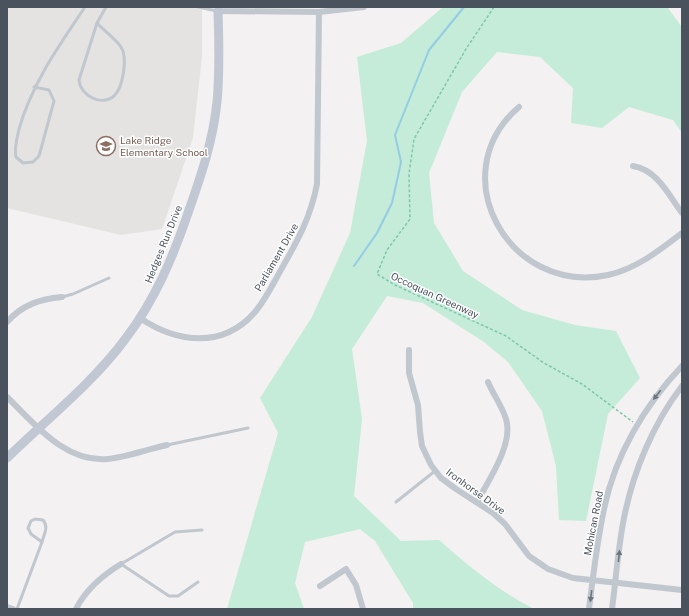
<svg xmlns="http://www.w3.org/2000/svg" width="689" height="616" viewBox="0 0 689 616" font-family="'Public Sans',sans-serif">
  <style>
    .education { fill: #e4e3e2 }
    .green { fill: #c4ecd8 }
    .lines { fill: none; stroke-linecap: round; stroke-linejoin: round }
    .stream { stroke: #95cce5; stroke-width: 2 }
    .path { stroke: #7fc7ab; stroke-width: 1.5; stroke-dasharray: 3 2; stroke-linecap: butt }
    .lane { stroke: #c0c7ce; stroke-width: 3 }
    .street { stroke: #c0c7ce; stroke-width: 6 }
    .secondary { stroke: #c1c8d3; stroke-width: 9 }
    .oneway { fill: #6d757f }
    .labels { text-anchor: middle; stroke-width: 3; stroke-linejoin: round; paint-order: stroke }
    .education-label { font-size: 10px; fill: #785e54; stroke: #fff; text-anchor: start }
    .street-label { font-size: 10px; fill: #4a525d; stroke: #fff }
  </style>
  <rect width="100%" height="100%" fill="#f3f1f1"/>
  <!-- education -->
  <polygon class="education" points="7,7 202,7 202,57 193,138 162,229 121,235 7,208"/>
  <!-- green -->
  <path class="green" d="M443,7H667L682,27V133L673,120L629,107L602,128L571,123L573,88L540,57L497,52L462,92L429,173L434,223L463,271L522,310L575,325L616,331L640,378L608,414L586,521L559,520L556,466L542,411L508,362L484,342L423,303L387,296L352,349L362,419L354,496L401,541L439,540C470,567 497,590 534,609H413V603L375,541L360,529L305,542L295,583L304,609H227L278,433L260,398L312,317L350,233L367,141L357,57L401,43Z"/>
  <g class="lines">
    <!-- stream -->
    <polyline class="stream" points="354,266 377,233 392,203 401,162 395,135 429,50 464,7"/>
    <!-- path -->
    <polyline class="path" points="494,7 466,49 414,139 409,174 410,219 387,250 377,274 395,285 506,336 544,363 582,384 633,422"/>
    <!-- lane -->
    <g class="lane">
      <polyline points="198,7 217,11"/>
      <path d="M97,23C104,31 115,38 121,47C128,57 123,88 114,96C101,107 80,95 79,80Z"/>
      <polyline points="97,23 106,7"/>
      <path d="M34,87L49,90L54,101L39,156L33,162L23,163L16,157C14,147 17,139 19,129C32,83 59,46 85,7"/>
      <polyline points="62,297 73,294 109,278"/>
      <polyline points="167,445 248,428"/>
      <polyline points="396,502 435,471"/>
      <path d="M35,519L43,520C49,527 44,534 42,542L31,534L28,528L31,521Z"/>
      <polyline points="198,582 178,596 169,596 121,564 175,532 202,530"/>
      <polyline points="17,609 42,542"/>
    </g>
    <!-- street -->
    <g class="street">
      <polyline points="218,8 218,11 319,12 364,7"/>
      <path d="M519,107C441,174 509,296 608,275C636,269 660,250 682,233"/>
      <path d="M633,166C657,170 668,194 682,213"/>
      <path d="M140,318C177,343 223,349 255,312C266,299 274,282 282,268C298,240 311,216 317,184L319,12"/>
      <path d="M7,322C22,305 40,299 62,297"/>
      <polyline points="409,350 409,373 418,405 420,432 422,446 431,465 441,478 456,489 493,513 505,524 529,556 548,569 573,578 682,590"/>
      <path d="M7,397C35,424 65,463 108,459C127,457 148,449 167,445"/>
      <path d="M477,502C488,481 514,444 506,419C502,406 493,394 488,382"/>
      <polyline points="320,586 346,569 356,585 363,609"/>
      <polyline points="7,607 13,609"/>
      <path d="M76,609C86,589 103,575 121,564"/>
      <path d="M589,609C593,576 597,542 604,509C615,455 645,405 682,366"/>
      <path d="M612,609C616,579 618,548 624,518C633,472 653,424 682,386"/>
    </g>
    <!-- secondary -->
    <path class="secondary" d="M7,458C47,419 93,383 126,338C155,300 173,257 188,213C201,176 213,141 217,102C220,72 219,41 218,11"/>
  </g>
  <!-- one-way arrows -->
  <defs><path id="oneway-solid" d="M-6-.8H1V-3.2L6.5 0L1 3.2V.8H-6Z"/></defs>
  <g class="oneway">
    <use href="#oneway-solid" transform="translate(657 395) rotate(128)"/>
    <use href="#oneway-solid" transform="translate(619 556) rotate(-84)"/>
    <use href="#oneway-solid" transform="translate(591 596) rotate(97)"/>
  </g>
  <!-- icons -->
  <defs>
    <g id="school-ring" transform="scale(1)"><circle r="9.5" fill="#fff" stroke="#8d6e63" stroke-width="1.5"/><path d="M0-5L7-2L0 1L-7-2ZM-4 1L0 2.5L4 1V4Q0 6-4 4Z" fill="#8d6e63"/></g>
  </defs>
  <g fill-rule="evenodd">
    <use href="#school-ring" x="106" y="146"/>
  </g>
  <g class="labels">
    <!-- education labels -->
    <g class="education-label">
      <text x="120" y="144">Lake Ridge<tspan x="120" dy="12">Elementary School</tspan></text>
    </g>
    <!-- street labels -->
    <g class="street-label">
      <text transform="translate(163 244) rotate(-68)" y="4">Hedges Run Drive</text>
      <text transform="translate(276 257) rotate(-60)" y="4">Parliament Drive</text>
      <text transform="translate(435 295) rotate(25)" y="4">Occoquan Greenway</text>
      <text transform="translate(476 491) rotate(36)" y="4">Ironhorse Drive</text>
      <text transform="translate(593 523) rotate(-79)" y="4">Mohican Road</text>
    </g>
  </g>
  <!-- border -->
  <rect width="689" height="616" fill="none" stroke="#4a525d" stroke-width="16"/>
</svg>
